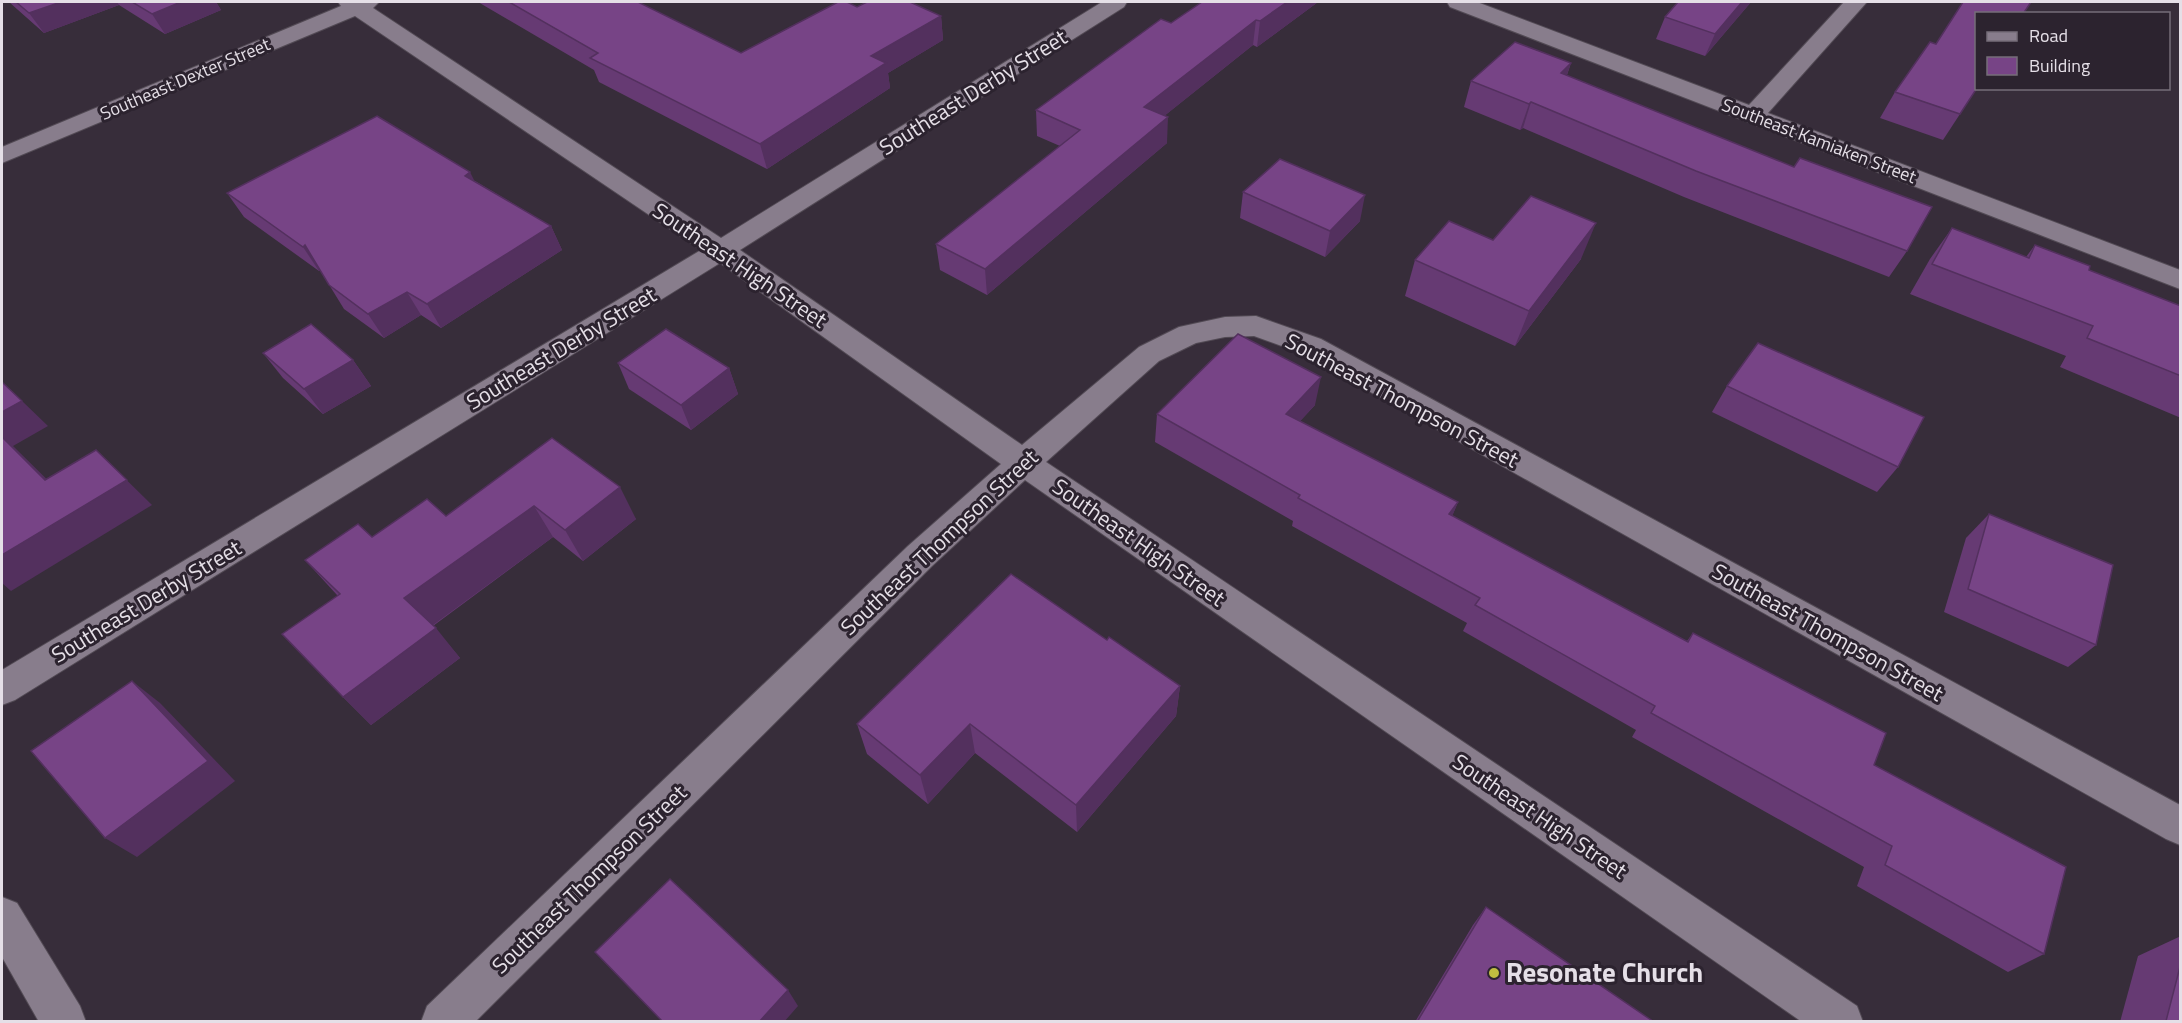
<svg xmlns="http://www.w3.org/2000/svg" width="2182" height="1023" viewBox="0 0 2182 1023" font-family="'Titillium Web',sans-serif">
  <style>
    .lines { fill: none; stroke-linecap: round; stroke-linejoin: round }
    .minor-casing { stroke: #524a54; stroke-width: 2 }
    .minor { fill: #887d8c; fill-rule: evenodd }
    .wall { fill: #663a73 }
    .shaded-wall { fill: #53305e }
    .building { fill: #774486; stroke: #53305e; stroke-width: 1.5 }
    .poi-dot { fill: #c1be40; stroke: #2c232f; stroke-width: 2 }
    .labels { text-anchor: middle; stroke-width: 6; stroke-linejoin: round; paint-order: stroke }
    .far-street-label { font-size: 18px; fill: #e5dfe7; stroke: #2c232f }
    .street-label { font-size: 22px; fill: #e5dfe7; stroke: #2c232f }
    .near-poi-label { font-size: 27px; font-weight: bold; fill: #e5dfe7; stroke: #2c232f; text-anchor: start }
  </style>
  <rect width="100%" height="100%" fill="#372d3a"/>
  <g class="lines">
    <!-- minor casing -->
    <g class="minor-casing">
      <g id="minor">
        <polygon points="338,2 379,2 373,8 721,238 1102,2 1127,2 1124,7 740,250 1022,445 1139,347 1179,327 1225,317 1256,316 1321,339 2180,805 2180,845 2166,839 1301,353 1254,336 1225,337 1196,343 1159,361 1046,462 1857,1006 1863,1022 1802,1022 1025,480 932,566 475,1022 421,1022 427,1006 908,546 1001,464 720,263 15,700 2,705 2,670 701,250 355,16 2,163 2,147 341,6"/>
        <polygon points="1447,2 1477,2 1749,105 1844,2 1867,2 1768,113 2180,270 2180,289 1450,7"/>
        <polygon points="2,897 17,903 80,1006 86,1022 39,1022 2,957"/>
      </g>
    </g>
    <!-- minor -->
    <use href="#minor" class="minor"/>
  </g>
  <!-- wall -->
  <g class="wall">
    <polygon points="9,2 216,2 221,10 165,34 119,5 44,33"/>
    <polygon points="478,2 638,2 741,53 857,7 941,16 943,40 888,73 890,88 767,169 599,82 594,70"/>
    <polygon points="1202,2 1318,2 1257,47 1253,45 1164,116 1167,143 987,295 940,270 936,244 1060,146 1037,136 1036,110 1171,23"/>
    <polygon points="1678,2 1751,2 1705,56 1656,39 1665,17"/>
    <polygon points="1571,63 1567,75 1907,251 1889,277 1684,197 1523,128 1520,130 1464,107 1471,81"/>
    <polygon points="1895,92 1960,114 1943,140 1880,118"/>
    <polygon points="475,181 551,226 562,250 441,328 421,315 384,338 344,309 320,270 319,271 244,217 227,193"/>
    <polygon points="1243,192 1360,221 1325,257 1240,218"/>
    <polygon points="1952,228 2026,257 2035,245 2089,270 2181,306 2181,418 2060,367 2066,356 1910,294 1930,259"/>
    <polygon points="1581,259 1515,346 1405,296 1415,260"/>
    <polygon points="263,353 353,360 371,386 323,414 283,378"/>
    <polygon points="618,363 729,368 738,394 691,430 629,389"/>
    <polygon points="1727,386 1898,467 1877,492 1712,412"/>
    <polygon points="1315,405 1300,421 1458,502 1452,516 1687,641 1693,633 1874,765 2044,954 2008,972 1857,886 1864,867 1632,737 1636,730 1463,631 1467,623 1292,526 1293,521 1155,442 1157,414"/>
    <polygon points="552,438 636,519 583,561 553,537 433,626 460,658 371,725 343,697 337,595 305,560 372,537 446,516"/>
    <polygon points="1989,514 2096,645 2068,667 1944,612 1966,538"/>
    <polygon points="1107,640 1180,686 1176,716 1077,832 975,753 928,804 867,754 857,724"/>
    <polygon points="1486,907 1654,1022 1415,1022 1473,925"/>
    <polygon points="2181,936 2181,1022 2120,1022 2138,956"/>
  </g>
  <!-- shaded-wall -->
  <g class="shaded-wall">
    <polygon points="61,2 117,2 119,5 44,33 29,13"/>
    <polygon points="181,2 216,2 221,10 165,34 152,14"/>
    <polygon points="1287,2 1318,2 1257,47 1260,21"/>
    <polygon points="1742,2 1751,2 1705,56 1715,34"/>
    <polygon points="941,16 943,40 888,73 890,88 767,169 760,144 871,56"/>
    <polygon points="1256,20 1253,45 1143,133 1144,107"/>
    <polygon points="1571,63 1562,89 1561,73"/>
    <polygon points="1531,102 1523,128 1520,130 1529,104"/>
    <polygon points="1168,117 1167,143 987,295 985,269"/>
    <polygon points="470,172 482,196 465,176"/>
    <polygon points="1365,195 1360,221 1325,257 1330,231"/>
    <polygon points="1596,223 1581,259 1515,346 1529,311"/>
    <polygon points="551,226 562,250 441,328 427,304"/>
    <polygon points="305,245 321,269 319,271 303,247"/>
    <polygon points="407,292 421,315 384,338 368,314"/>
    <polygon points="353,360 371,386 323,414 304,389"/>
    <polygon points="729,368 738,394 691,430 681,405"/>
    <polygon points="1321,377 1315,405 1281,442 1286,414"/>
    <polygon points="22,401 48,426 13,446 72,504 45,480 2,437 2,412"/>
    <polygon points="96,450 152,505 11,591 2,583 2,555"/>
    <polygon points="620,487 636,519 583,561 565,530"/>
    <polygon points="1458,502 1447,529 1449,514"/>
    <polygon points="534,506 553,537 429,628 404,598"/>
    <polygon points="436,628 460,658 371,725 343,697"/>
    <polygon points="132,681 160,703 235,781 137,857 105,838"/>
    <polygon points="1180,686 1176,716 1077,832 1076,805"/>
    <polygon points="970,724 975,753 928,804 920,775"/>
    <polygon points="788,990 798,1006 784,1022 759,1022"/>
  </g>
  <!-- building -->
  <g class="building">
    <polygon points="16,2 61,2 29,13"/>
    <polygon points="132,2 181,2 152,14"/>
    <polygon points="509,2 638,2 741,53 838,2 847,2 857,7 867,2 910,2 941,16 871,56 886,63 760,144 590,58 598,53"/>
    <polygon points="1202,2 1287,2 1260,21 1256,20 1144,107 1168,117 985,269 936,244 1080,130 1036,110 1161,19 1171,23"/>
    <polygon points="1678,2 1742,2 1715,34 1665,17"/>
    <polygon points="1963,2 2031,2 2023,14 1977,14 1977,88 1960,114 1895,92 1930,42 1936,44"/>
    <polygon points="1515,42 1571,63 1561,73 1794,167 1800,158 1932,207 1907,251 1696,171 1531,102 1529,104 1471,81"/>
    <polygon points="377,116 470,172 465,176 551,226 427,304 407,292 368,314 329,285 305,245 303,247 227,193"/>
    <polygon points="1280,159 1365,195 1330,231 1243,192"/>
    <polygon points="1531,196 1596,223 1529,311 1415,260 1449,221 1493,240"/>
    <polygon points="1952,228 2029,258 2035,245 2090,266 2089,270 2181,306 2181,376 2087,338 2093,326 1932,264"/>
    <polygon points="311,324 353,360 304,389 263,353"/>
    <polygon points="666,329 729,368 681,405 618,363"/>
    <polygon points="1238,334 1321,377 1286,414 1458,502 1449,514 1688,642 1693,633 1886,733 1874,765 2066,867 2044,954 1885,865 1892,846 1651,713 1655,706 1475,605 1480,598 1298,498 1300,495 1157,414"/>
    <polygon points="1758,343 1924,417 1898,467 1727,386"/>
    <polygon points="2,382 22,401 2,412"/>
    <polygon points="2,437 45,480 96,450 127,480 2,555"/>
    <polygon points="552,438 620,487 565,530 534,506 404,598 436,628 343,697 282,634 340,594 305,560 358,524 372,537 427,499 446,516"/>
    <polygon points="1989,514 2113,565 2096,645 1968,589"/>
    <polygon points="1011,574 1107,640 1109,637 1180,686 1076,805 970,724 920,775 857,724"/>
    <polygon points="132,681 208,761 105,838 31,751"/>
    <polygon points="670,879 788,990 759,1022 663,1022 595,952"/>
    <polygon points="1486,907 1654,1022 1417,1022"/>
    <polygon points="2181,963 2181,1022 2167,1022 2166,1021"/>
  </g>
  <!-- markers -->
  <circle class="poi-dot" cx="1494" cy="973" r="6"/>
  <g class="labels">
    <!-- far-street labels -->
    <g class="far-street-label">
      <text transform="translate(185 79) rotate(-23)" y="6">Southeast Dexter Street</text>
      <text transform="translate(1819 141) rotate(21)" y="6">Southeast Kamiaken Street</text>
    </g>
    <!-- street labels -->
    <g class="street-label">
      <text transform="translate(973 92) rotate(-32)" y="8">Southeast Derby Street</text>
      <text transform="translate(740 265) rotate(34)" y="8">Southeast High Street</text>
      <text transform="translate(561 348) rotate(-31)" y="8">Southeast Derby Street</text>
      <text transform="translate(1402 400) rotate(28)" y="8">Southeast Thompson Street</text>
      <text transform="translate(939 542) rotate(-43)" y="8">Southeast Thompson Street</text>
      <text transform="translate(1139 542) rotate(35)" y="8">Southeast High Street</text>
      <text transform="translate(146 601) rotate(-31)" y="8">Southeast Derby Street</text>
      <text transform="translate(1828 632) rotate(29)" y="8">Southeast Thompson Street</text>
      <text transform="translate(1540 816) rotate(34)" y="8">Southeast High Street</text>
      <text transform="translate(589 879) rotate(-44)" y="8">Southeast Thompson Street</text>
    </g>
    <!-- near-poi labels -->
    <g class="near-poi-label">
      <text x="1506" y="982">Resonate Church</text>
    </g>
  </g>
  <!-- border -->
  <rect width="2182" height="1023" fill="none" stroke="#e5dfe7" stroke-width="6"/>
  <!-- legend -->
  <rect x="1975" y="12" width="195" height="78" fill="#2c232f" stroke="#766e79" stroke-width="1.5"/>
  <rect x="1987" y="32" width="30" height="9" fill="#887d8c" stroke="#766e79" stroke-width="1.5"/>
  <text x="2029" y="42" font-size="18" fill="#e5dfe7">Road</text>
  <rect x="1987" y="57" width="30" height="18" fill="#774486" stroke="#766e79" stroke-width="1.5"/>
  <text x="2029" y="72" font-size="18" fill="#e5dfe7">Building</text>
</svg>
